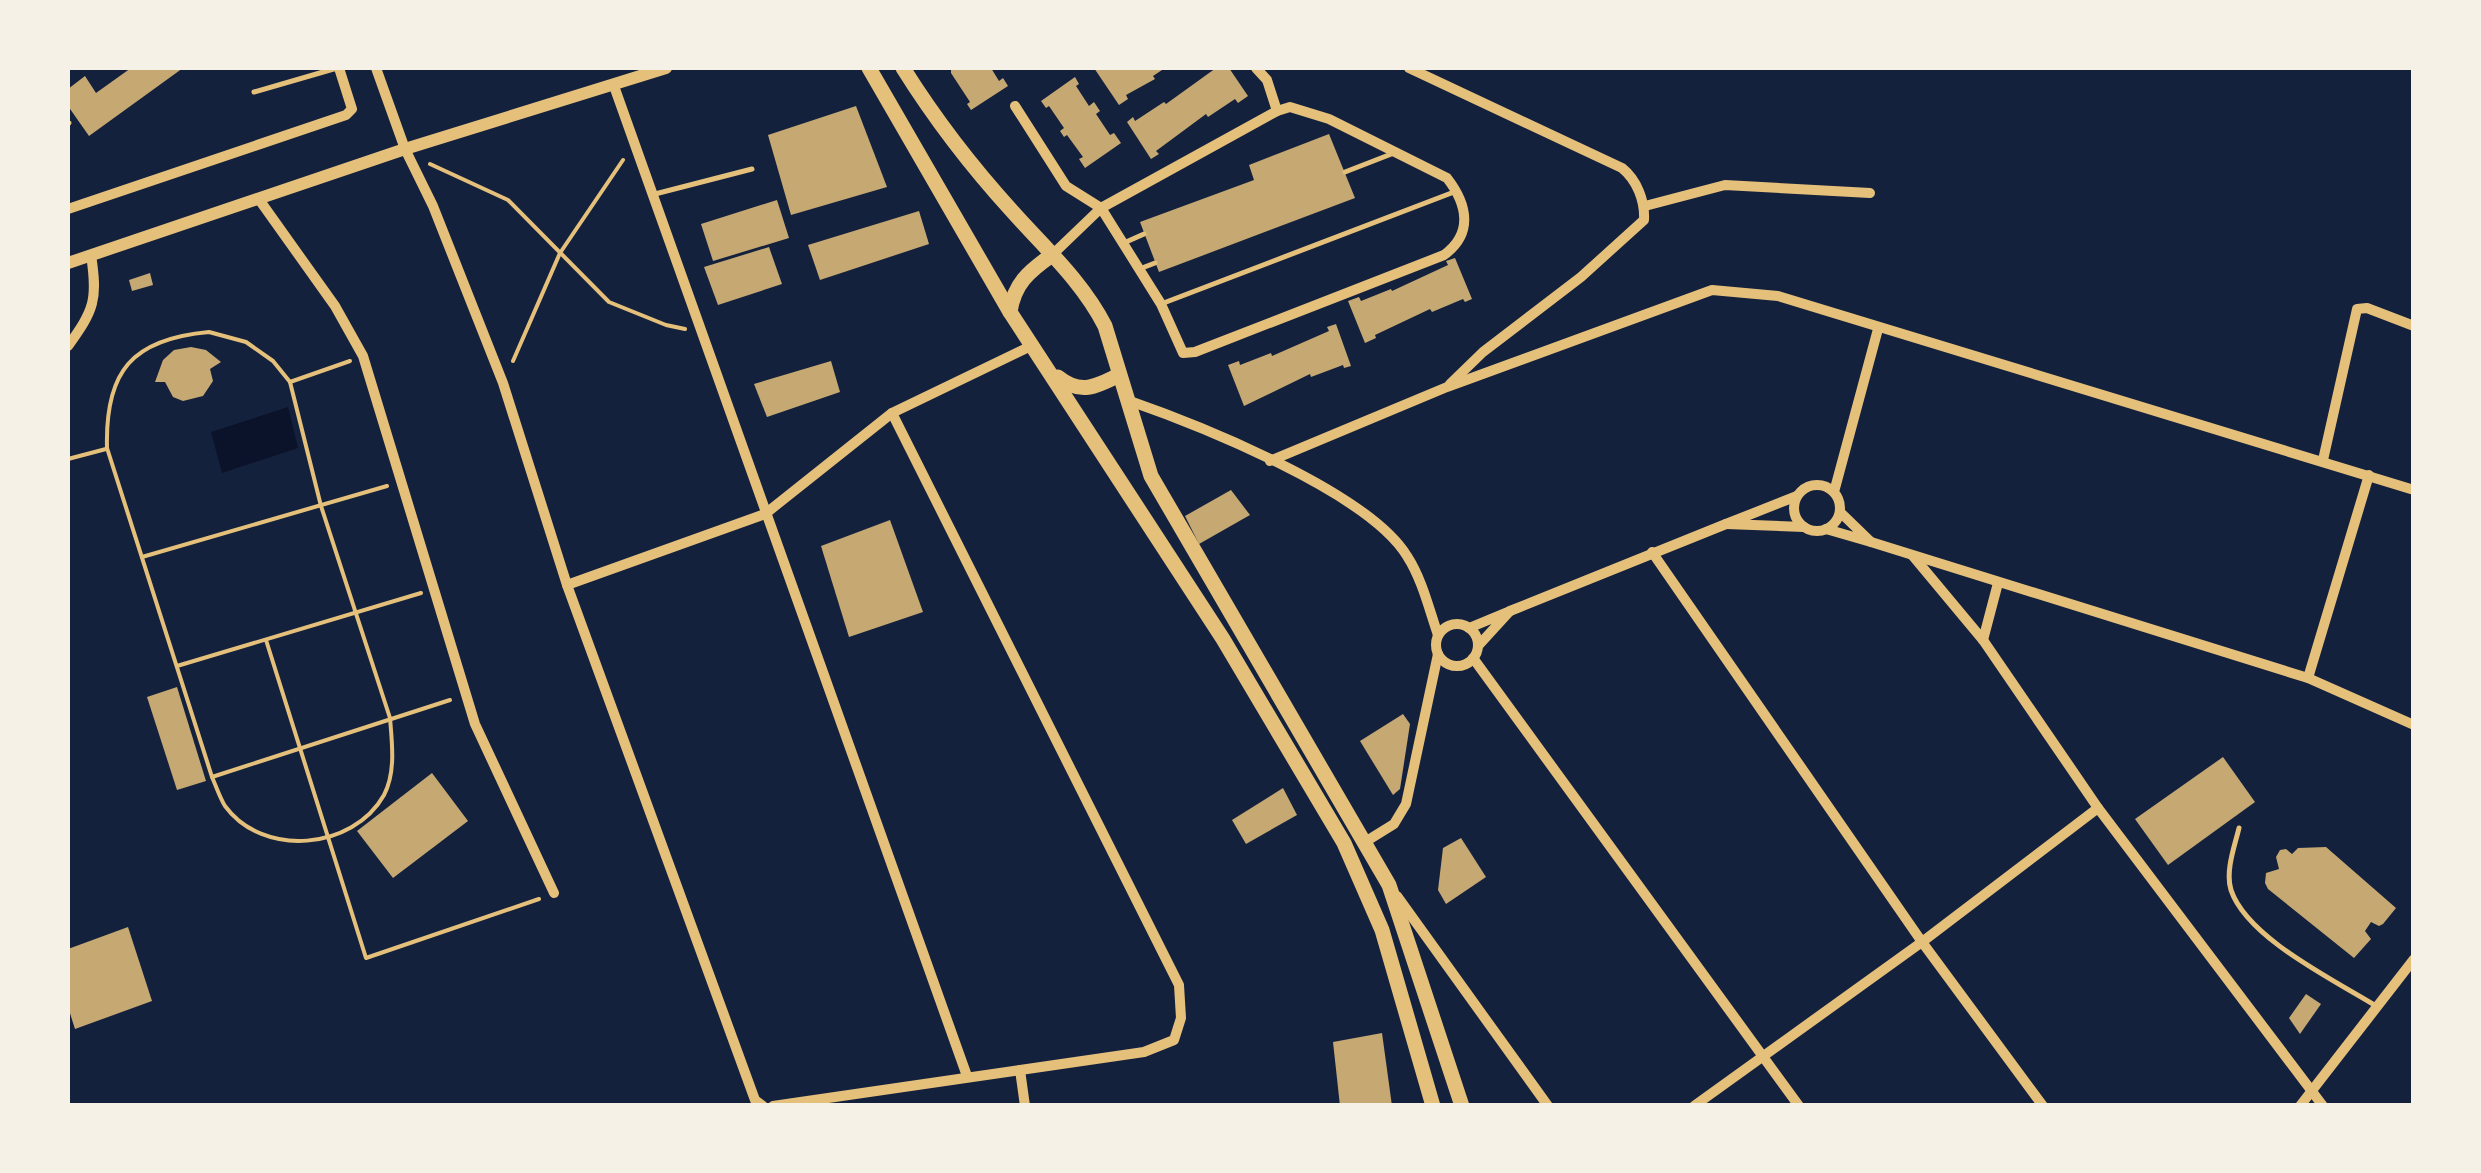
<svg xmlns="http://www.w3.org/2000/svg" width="2481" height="1173" viewBox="0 0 2481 1173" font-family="'Noto Sans',sans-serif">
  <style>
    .water { fill: #0b132b }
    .building { fill: #c6a872 }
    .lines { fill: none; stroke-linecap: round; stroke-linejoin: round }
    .path { stroke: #e5c07b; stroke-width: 4 }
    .service { stroke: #e5c07b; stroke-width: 5 }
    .minor { stroke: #e5c07b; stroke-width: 10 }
    .tertiary { stroke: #e5c07b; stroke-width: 12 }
    .secondary { stroke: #e5c07b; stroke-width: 15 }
  </style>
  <rect width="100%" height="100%" fill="#14213d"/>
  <!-- water -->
  <polygon class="water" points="288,407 298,448 222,473 211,432"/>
  <!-- building -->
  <g class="building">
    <polygon points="131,68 183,68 89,136 68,106 68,89 85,76 96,93"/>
    <polygon points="951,68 991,68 999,81 1003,78 1008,86 971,110 967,104 970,102 951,73"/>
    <polygon points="1094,68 1165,68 1153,76 1155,79 1126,95 1128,99 1119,105"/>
    <polygon points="1216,68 1229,68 1248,96 1238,103 1235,99 1208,117 1206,114 1156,151 1159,154 1151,159 1127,122 1133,117 1135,121 1164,102 1166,104"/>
    <polygon points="1075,77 1079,84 1076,86 1089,106 1094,102 1100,111 1096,114 1110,135 1114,133 1121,143 1085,168 1079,159 1083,157 1067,135 1064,137 1060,131 1064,128 1049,106 1046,108 1041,101"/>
    <polygon points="856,106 887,187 791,215 768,135"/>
    <polygon points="1329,134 1355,198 1159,272 1140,222 1254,180 1249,165"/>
    <polygon points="777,200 789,238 713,261 701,224"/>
    <polygon points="919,211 929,244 820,280 808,245"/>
    <polygon points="769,247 782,284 718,305 704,267"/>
    <polygon points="1455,258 1472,299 1465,302 1463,299 1432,312 1430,309 1375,335 1376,338 1365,343 1348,301 1359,297 1361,301 1391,289 1392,291 1448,265 1446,261"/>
    <polygon points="150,273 153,285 132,291 129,280"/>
    <polygon points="1336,324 1351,366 1344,368 1343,365 1311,377 1310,374 1244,406 1228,365 1239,361 1240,365 1271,353 1272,356 1329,331 1327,327"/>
    <polygon points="191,347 206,350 221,362 210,369 213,381 203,396 183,401 173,397 165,382 155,382 163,360 174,350"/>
    <polygon points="831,361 840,392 767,417 754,384"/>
    <polygon points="1231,490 1250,515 1199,544 1185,516"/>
    <polygon points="890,520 923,612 849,637 821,546"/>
    <polygon points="177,687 206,781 177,790 147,697"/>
    <polygon points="1403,714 1410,724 1400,789 1393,795 1360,741"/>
    <polygon points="2223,757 2255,802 2168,865 2135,819"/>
    <polygon points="432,773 468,821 393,878 357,831"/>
    <polygon points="1283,788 1297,815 1246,844 1232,820"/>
    <polygon points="1461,838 1486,877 1446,904 1438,890 1443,848"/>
    <polygon points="2326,847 2396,908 2383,924 2379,926 2371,922 2365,931 2371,939 2354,958 2268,889 2265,883 2266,873 2279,869 2276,857 2280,850 2286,849 2292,854 2298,848"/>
    <polygon points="128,927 152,1001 75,1029 68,1007 68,949"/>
    <polygon points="2306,994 2321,1004 2300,1034 2289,1018"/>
    <polygon points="1382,1033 1392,1106 1340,1106 1333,1042"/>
  </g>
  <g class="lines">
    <!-- path -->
    <g class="path">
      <polyline points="430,164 508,200 609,302 666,325 685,329"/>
      <path d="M209,332L246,342L273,361L290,382L321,506L390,718C392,743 396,772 384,795C353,850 263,858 225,806C220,798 216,786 212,777L107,448C105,371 132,339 209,332Z"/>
      <polyline points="513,361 560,253 623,160"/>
      <polyline points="290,382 350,361"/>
      <polyline points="68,459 106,449"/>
      <polyline points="142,557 387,486"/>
      <polyline points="266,640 366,958 539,899"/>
      <polyline points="177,666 421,593"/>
      <polyline points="212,777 450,700"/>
    </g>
    <!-- service -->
    <g class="service">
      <polyline points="254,92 337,68"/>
      <polyline points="68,124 69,123"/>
      <polyline points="1345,172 1394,153"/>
      <polyline points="655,194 752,169"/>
      <polyline points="1126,242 1144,234"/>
      <polyline points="1142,268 1155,263"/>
      <polyline points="1161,304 1454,192"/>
      <path d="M2239,828C2235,845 2225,871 2231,890C2247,938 2334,980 2376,1006"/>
    </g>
    <!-- minor -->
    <g class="minor">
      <polyline points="376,68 405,149 433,206 503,383 567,585 755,1100 763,1106"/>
      <polyline points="1256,68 1267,80 1277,111"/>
      <path d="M1409,68L1622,168C1637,180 1645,201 1644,220L1581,277L1483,352L1450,384"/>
      <polyline points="614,86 967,1076"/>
      <path d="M1015,106L1066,186L1101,208L1161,304L1183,353L1195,352L1444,255C1473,234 1468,205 1447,178L1329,119L1290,107L1277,111L1101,208L1052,255"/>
      <polyline points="258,198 335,306 363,356 475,724 554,893"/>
      <polyline points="1645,206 1725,185 1870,193"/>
      <polyline points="68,209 346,115 352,109 339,68"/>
      <path d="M68,346C94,310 98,300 91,255"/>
      <path d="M1127,400C1199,425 1368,492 1407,556C1422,579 1429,609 1438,635"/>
      <polyline points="2323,460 2357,309 2367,308 2414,326"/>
      <polyline points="1270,461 1447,387 1712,290 1778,296 2414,490"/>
      <circle cx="1817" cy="508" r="23"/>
      <polyline points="1834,492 1878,329"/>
      <polyline points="1797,496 1726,524 1804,527"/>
      <polyline points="1826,529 1871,542 1840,512"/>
      <polyline points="1871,542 2308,678 2414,725"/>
      <polyline points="1652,552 1922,942 2043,1106"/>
      <polyline points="1913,556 1983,640 2098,808 2323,1106"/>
      <polyline points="567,585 765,514 892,413 1033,345"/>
      <polyline points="1510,611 1726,524"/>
      <circle cx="1457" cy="645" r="21"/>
      <polyline points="1469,628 1510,611 1478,646"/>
      <polyline points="1983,640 1998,583"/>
      <polyline points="1473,658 1799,1106"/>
      <polyline points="2308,678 2369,475"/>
      <polyline points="1365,842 1394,824 1406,804 1438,654"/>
      <polyline points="1397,896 1548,1106"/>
      <polyline points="1020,1070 1025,1106"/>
      <polyline points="773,1106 1144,1052 1174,1040 1181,1018 1179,985 892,413"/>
      <polyline points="1694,1106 1922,942 2098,808"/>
      <polyline points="2300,1106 2414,959"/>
    </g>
    <!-- tertiary -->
    <polyline class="tertiary" points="68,263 405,149 666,68"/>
    <!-- secondary -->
    <g class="secondary">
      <polyline points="869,68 1010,312 1223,639 1344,843 1382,930 1433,1106"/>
      <path d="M903,68C935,119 971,166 1012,211C1045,248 1082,281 1105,326L1151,476L1389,885L1462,1106"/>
      <path d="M1010,312C1014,284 1029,271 1052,255"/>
      <path d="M1058,377C1080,395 1096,387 1119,375"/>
    </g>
  </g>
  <!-- border -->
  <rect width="2481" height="1173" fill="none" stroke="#f6f1e7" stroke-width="140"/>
</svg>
